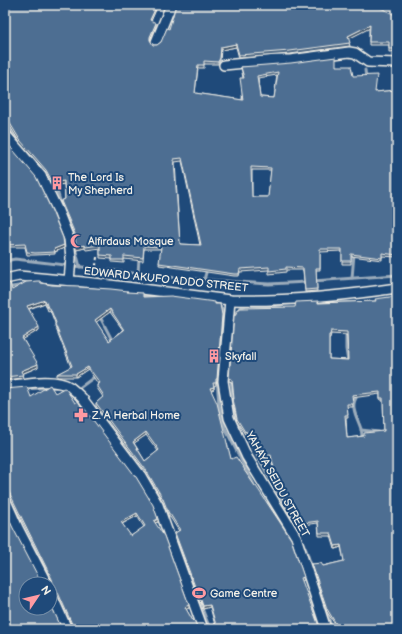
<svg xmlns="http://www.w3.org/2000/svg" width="402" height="634" viewBox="0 0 402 634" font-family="'Balsamiq Sans',sans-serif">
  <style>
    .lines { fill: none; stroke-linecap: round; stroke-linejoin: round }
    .stream { stroke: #9cacbb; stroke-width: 3 }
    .street-casing { stroke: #f4f1e8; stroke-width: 12 }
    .path { stroke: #f4f1e8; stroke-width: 2; stroke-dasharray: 4 3; stroke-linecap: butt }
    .street { stroke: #1f4a7a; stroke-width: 9 }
    .wall { fill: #425f7e; stroke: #f4f1e8; fill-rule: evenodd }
    .shaded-wall { fill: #364d66; stroke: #f4f1e8 }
    .building { fill: #4d6e92; stroke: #f4f1e8; fill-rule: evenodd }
    .labels { text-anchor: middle; stroke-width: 4; stroke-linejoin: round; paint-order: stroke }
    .poi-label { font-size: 11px; fill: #f4f1e8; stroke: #1f4a7a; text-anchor: start }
    .street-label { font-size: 11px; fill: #f4f1e8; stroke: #1f4a7a }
  </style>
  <rect width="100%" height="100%" fill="#1f4a7a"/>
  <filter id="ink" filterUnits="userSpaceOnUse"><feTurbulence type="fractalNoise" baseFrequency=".025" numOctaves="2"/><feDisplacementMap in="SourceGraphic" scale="8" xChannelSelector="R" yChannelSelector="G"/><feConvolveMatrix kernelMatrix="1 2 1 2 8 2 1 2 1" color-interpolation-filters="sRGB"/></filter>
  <g filter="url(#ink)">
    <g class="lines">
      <!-- stream -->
      <g class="stream">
        <polyline points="365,70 366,78"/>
        <polyline points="5,124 28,152 57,191 65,217"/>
        <polyline points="73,240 80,267"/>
        <polyline points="5,261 15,259 166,277 269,284 307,282"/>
        <polyline points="9,261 9,250"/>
        <polyline points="138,274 139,257"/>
        <polyline points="352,278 354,254"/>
        <polyline points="204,280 207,269"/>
        <polyline points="313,281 397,275"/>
        <polyline points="5,288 25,285"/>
        <polyline points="140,295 160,297"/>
        <polyline points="212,302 217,303 222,309 223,334"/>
        <polyline points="99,315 113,342"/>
        <polyline points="346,332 346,349 348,362"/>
        <path d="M232,349C232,335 228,309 247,305L282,308"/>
        <polyline points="218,365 222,349"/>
        <polyline points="217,379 219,405 225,428 254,485"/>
        <polyline points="231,379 234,410 238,420"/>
        <polyline points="24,389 59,387"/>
        <polyline points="78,389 97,375"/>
        <polyline points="72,394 83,406"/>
        <path d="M355,395L356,398C350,408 358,419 361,429C362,432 362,436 362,439"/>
        <polyline points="244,430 255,450"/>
        <polyline points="361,430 379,432"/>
        <polyline points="257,455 284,504"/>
        <polyline points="147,495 158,519"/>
        <polyline points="267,503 280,519"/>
        <polyline points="293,520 306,550 332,629"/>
        <polyline points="287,530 294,546 321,629"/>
        <polyline points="181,554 210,629"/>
        <polyline points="40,556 54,586"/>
      </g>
      <!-- street casing -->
      <g class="street-casing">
        <g id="street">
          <polyline points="156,42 171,5"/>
          <polyline points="224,65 276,60 290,60 349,52 355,53 368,62 397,63"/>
          <polyline points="5,134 41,176 58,211 69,239 71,258 69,281"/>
          <path d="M5,279L19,276L94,283L230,300C286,302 342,296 397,288"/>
          <polyline points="230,300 223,381 229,418 247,457 296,537 326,629"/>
          <path d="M5,386C23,384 54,377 70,387C74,390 78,394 82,398L141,476L158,505L203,629"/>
          <polyline points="5,499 18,528 47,584"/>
          <polyline points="50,591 67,629"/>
        </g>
      </g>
      <!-- path -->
      <polyline class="path" points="95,274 97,257"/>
      <!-- street -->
      <use href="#street" class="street"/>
    </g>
    <!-- wall -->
    <g class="wall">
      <path d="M5,5H158L151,21L156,26L150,41L153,45H157L161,42L169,29L397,15V51L389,52V45H369V28L348,39L350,46L290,54L239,58L236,47L221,50L220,60L218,64H204V68H198L195,93L242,100L243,78L241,67L336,66L353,76L375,92L397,90V257L382,256V260L351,256V264H342V251L320,252V270H316L317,291L305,292L303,270H286V272L269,274V270L240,272L239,276H234L159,265L161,249H144L143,261L124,259V263L112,262V259L100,258V248L86,250L85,248L76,250L75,237L61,203V201L65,199L64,184L53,186L46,172L20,143L5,118ZM277,75L274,98L260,97L258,78ZM182,161L200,245L180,244L175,162ZM252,170H271L268,197H252Z"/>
      <polygon points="5,144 64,248 55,252 55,254 35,255 27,255 25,247 6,247 6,251 5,251"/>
      <path d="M41,283L52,285L127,292L143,297L215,304L222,318L217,382H216V385L214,386V389L211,390L231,459L245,472L304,580L215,625L210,607L203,609L201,602L200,603L175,535V533L179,531L170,517H169L163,502L146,472L96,406V403L103,397L97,388V385L98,384L88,369L76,377H57V374L71,367L55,326V323L50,310L48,311L45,303L29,309L39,330L23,339L38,367L22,374L23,378L5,380V285L12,290ZM110,312L123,330L109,341L96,322ZM146,435L158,451L145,461L134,443Z"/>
      <path d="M397,296V629H338L327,612L312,567V564L323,566L344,561L341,547L335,549L331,536H319L318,523L296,526L284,505L281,490H278L271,458L264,459L262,458L261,456L258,457L246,434H245L237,422L233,402V399H234L232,382L229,381V378L295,307L318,303L376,301ZM331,334L347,335L348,360L329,359V338H330ZM380,394V400H383L384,431L364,436L347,438L346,418H348L347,407H353L352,398Z"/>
      <path d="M5,389L31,397L55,393L75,403L158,522L155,523L189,608L186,609L193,621L72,626L55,589L53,586L52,581L5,487ZM137,516L144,527L131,536L122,524Z"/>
    </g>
    <!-- shaded-wall -->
    <g class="shaded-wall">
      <polygon points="157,5 158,5 150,23 150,20"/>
      <polygon points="156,23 156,26 150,40 150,37"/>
      <polygon points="370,25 370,28 348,39 348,36"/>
      <polygon points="236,44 236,47 221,50 221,47"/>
      <polygon points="64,181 64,184 53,186 53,183"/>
      <polygon points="64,245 64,248 54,252 54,249"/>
      <polygon points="85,245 85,248 76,250 76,247"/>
      <polygon points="45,300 45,303 27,309 27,306"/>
      <polygon points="110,309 110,312 95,323 95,320"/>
      <polygon points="39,327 39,330 22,340 22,338"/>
      <polygon points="38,364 38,367 21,374 21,371"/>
      <polygon points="88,367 88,369 76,377 76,374"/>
      <polygon points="214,387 214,389 210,391 210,388"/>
      <polygon points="146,432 146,435 133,444 133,442"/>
      <polygon points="261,453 261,456 258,457 258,454"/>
      <polygon points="137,513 137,516 121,524 121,522"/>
      <polygon points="158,519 158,522 154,523 154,521"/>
      <polygon points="341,545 341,547 335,549 335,546"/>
      <polygon points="189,605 189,608 185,610 185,607"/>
      <polygon points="210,605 210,607 203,609 203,606"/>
    </g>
    <!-- building -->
    <g class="building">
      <path d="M5,5H157L150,20L156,23L150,37V40L153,45H157L161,42L167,28L169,29L176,5H375L395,15V14L397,15V49H389V42H369L370,25L348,36L350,43L290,51L239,55L236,44L221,47L220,58L218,62L204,61V65H198L195,93L243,100L240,78H244L241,67L291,63L336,57V66H351L353,76L377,75L375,92L397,90V255L382,253V258L351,254V261H342V249H320V268H316L317,289L305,290L303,268L286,267V269L269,271V267L240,269L239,274H234L159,263L161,247L144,246L143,258L124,256V260H112V256L100,255V245L86,247L85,245L76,247L75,234L61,201L65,199L64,181L53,183L46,170L20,140L5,115ZM278,72L274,98L260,97L257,76ZM182,158L201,245L180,244L174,159ZM251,167L271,168L268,197H252Z"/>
      <polygon points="5,144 8,144 36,177 52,211 63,238 64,245 54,249 55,252 35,253 27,252 25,244 5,245 6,248 5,249"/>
      <path d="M37,281H40L41,283L52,285L79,286V287L111,289L128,291L127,292L143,293V297L171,296L215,302V304H220L222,315L217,379H216V383H213L214,387L210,388L217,403L231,459L236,457L245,470H244L255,486H256L291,539L304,577L301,578L320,629H208L209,627L216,625L210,605L203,606L201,600H200L175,533L180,530L170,514H169L163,499L146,470L96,403L104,396L97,385L100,383L88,367L76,374H57L72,366L55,324L56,323L50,308H48L45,300L27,306L39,327L22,338L38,364L21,371L23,375L5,377V285L10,283L12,290L26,282ZM110,309L124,330L109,341L95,320ZM146,432L159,450L145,461L133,442Z"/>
      <path d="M397,296V629H339L327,609L312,564L321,563L323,566L344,561L341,545L335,546L331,533H319L318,521L296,524L284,502L281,487H278L271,455L264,456H262L261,453L258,454L246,431L245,432L237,419L233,399H234L232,379L229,378L234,316L240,308L295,307L296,302L318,301V303L376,301L375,299ZM331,331L347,332L348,360L329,359V335H330ZM380,392V398H383L384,431L364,433V436L347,438L345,415H348L347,404H353L352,395Z"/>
      <path d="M50,385L55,393L64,388L66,389L75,403L78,401L83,409L84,408L136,477L153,505L158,519L154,521L164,536L189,605L185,607L193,621L194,620L198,629H72V624L55,586L53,583L52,579L5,484V389L27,387L31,397ZM137,513L145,526L131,536L121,522Z"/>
      <polygon points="5,511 13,528 42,584 26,584 26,608 50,608 50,603 62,629 5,629"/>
    </g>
  </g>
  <!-- icons -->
  <defs>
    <g id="building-bare" transform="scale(1.08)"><path d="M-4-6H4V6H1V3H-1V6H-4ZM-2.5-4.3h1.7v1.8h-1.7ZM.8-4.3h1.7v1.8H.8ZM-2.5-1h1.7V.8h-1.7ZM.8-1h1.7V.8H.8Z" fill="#ff9aa2" stroke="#1f4a7a" stroke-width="2.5" paint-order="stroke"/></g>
    <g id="mosque-bare" transform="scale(1.08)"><path d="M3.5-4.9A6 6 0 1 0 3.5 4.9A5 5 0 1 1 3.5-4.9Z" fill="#ff9aa2" stroke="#1f4a7a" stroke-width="2.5" paint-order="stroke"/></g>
    <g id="pharmacy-bare" transform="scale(1.08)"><path d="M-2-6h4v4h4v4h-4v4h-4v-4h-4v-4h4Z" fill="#ff9aa2" stroke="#1f4a7a" stroke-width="2.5" paint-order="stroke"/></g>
    <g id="stadium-bare" transform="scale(1.08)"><path d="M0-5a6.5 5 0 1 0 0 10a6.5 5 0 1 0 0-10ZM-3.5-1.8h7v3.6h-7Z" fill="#ff9aa2" stroke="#1f4a7a" stroke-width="2.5" paint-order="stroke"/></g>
  </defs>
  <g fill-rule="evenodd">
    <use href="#building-bare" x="57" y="183"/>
    <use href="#mosque-bare" x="77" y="241"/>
    <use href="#building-bare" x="214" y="356"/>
    <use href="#pharmacy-bare" x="81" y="415"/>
    <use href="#stadium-bare" x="199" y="593"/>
  </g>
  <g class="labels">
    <!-- poi labels -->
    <g class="poi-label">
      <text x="68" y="181">The Lord Is<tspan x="68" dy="13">My Shepherd</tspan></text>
      <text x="88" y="245">Alfirdaus Mosque</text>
      <text x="225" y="360">Skyfall</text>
      <text x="92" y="419">Z. A Herbal Home</text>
      <text x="210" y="597">Game Centre</text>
    </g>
    <!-- street labels -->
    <g class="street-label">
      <text transform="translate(166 279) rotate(6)" y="4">EDWARD AKUFO ADDO STREET</text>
      <text transform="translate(278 484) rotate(61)" y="4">YAHAYA SEIDU STREET</text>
    </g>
  </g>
  <!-- margin -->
  <rect width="402" height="634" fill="none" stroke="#1f4a7a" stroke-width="20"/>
  <rect x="10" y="10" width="382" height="614" fill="none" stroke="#f4f1e8" stroke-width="1.5" filter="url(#ink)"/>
  <!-- north arrow -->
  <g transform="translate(38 596) rotate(55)"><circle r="19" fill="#1f4a7a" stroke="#748da6"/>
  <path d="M0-3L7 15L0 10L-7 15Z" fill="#ff9aa2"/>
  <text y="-6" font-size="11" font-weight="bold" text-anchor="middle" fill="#f4f1e8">N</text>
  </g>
</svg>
